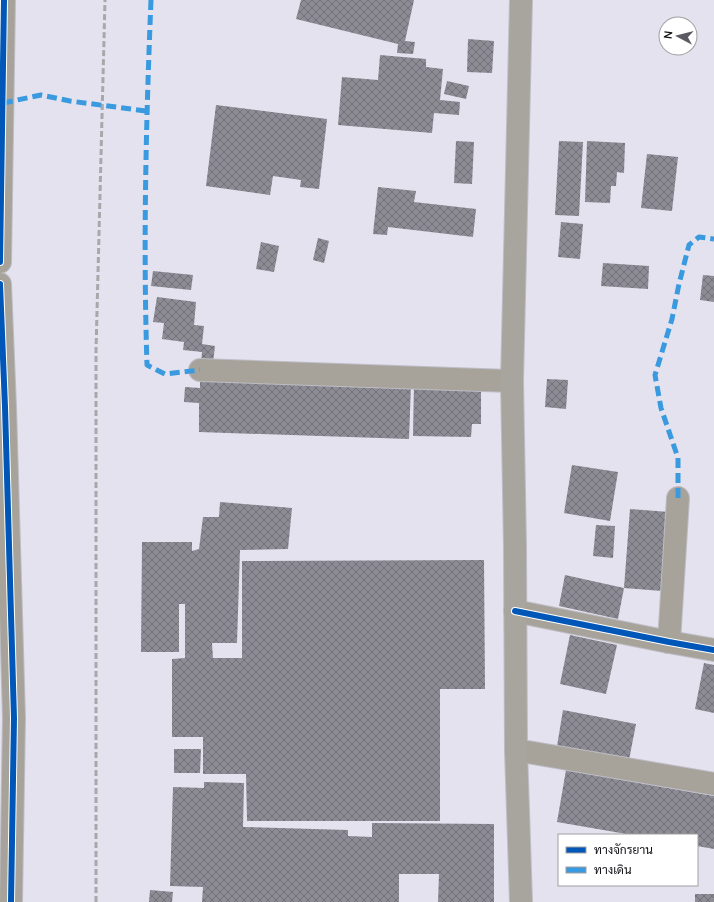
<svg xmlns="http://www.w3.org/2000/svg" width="714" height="902" viewBox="0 0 714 902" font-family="Manrope,Sarabun,sans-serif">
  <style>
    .building { fill: url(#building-cross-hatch) }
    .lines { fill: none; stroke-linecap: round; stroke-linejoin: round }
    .minor-casing { stroke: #bebdc6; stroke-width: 24 }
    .major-casing { stroke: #bebdc6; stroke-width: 24 }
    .minor { stroke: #a7a39a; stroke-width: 22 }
    .major { stroke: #a8a59e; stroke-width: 22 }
    .rail { stroke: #aaa7aa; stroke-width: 3; stroke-dasharray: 6 3; stroke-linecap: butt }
    .quiet { stroke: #3a9adf; stroke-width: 5; stroke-dasharray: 10 5; stroke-linecap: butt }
    .cycleway-casing { stroke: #fff; stroke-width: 8 }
    .cycleway { stroke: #0057b8; stroke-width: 6 }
  </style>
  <defs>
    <pattern id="building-cross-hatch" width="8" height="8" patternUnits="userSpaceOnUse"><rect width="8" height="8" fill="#8d8c95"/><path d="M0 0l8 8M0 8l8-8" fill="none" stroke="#727179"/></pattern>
  </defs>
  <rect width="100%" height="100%" fill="#e3e2ee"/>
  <!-- building -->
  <g class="building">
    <polygon points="301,0 414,0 405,41 415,42 413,54 397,53 398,44 296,19"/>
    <polygon points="468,39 494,41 492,73 467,72"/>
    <polygon points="380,55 426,59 426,67 443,69 440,100 460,102 459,115 434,113 432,133 338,125 342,77 378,80"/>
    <polygon points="447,81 469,86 466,99 444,94"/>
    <polygon points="216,105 327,119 319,189 300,187 301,180 273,176 270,195 206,186"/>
    <polygon points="456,141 474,142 472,184 454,183"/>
    <polygon points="559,141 583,142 579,216 555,215"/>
    <polygon points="587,141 625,143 624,173 617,172 616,186 611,186 610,203 585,202"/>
    <polygon points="647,154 678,157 672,211 641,208"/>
    <polygon points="378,187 416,191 414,202 476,209 473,237 388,227 387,235 373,234"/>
    <polygon points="561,222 583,224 580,259 558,257"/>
    <polygon points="318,238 329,241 324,263 313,260"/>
    <polygon points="261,242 279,246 274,272 256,269"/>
    <polygon points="603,263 649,266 648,289 601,286"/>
    <polygon points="153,271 193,275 191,290 151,286"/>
    <polygon points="703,275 714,276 714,302 700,300"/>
    <polygon points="157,297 196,302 194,325 204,326 202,344 215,346 213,363 201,362 202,352 183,350 184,342 162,339 164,323 153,322"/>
    <polygon points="200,378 411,385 409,439 199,432 199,403 184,402 185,387 200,388"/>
    <polygon points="547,379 568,380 566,409 545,407"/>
    <polygon points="414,381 481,381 481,424 472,424 471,437 413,436"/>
    <polygon points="572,465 618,472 610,521 564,513"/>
    <polygon points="220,502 292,508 288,549 240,550 237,643 212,643 213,658 242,658 242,561 484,560 485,689 440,689 440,821 247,821 246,774 203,774 203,737 172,737 172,659 185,658 185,604 179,604 179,652 141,652 142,542 192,542 192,551 199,549 203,517 219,517"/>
    <polygon points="630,509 669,512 662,591 624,588 618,619 559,606 565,575 624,588"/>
    <polygon points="596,525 615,526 613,558 593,556"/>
    <polygon points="570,635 617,645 606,694 560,684"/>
    <polygon points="704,663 714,665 714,713 695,709"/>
    <polygon points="563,710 636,724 629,760 557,746"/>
    <polygon points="174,749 201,749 200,773 174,773"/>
    <polygon points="566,770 714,796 714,849 697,846 697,835 632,835 557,822"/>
    <polygon points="204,782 244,783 243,827 348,830 348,836 372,837 372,823 494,824 494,902 438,902 439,874 399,874 399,902 202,902 203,887 170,886 173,787 204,788"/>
    <polygon points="150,890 173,892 172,902 149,902"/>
    <rect x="695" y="894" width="19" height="8"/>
  </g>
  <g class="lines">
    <!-- minor casing -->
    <g class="minor-casing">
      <g id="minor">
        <polyline points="0,262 4,0"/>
        <polyline points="0,284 5,407 14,718 11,902"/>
        <polyline points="200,370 512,381"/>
        <polyline points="515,611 669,642 714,650"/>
        <polyline points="669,642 678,498"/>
        <polyline points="516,750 714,784"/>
      </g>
    </g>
    <!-- major casing -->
    <g class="major-casing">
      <polyline id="major" points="521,902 516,750 515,547 512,381 521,0"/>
    </g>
    <!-- minor -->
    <use href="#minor" class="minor"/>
    <!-- major -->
    <use href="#major" class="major"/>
    <!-- rail -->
    <polyline class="rail" points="96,902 96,351 105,0"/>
    <!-- quiet -->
    <g class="quiet">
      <path d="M151,0C146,122 143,243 147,365L165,374L200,370"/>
      <polyline points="3,103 41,95 70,101 146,111"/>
      <polyline points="678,498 678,458 661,408 655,375 672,319 679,284 689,245 699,237 714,239"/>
    </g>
    <!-- cycleway casing -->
    <g class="cycleway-casing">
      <g id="cycleway">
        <polyline points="0,262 4,0"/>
        <polyline points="0,284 5,407 14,718 11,902"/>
        <polyline points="515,611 669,642 714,650"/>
      </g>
    </g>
    <!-- cycleway -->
    <use href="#cycleway" class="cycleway"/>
  </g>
  <!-- legend -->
  <rect x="558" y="834" width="140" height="52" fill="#ffffff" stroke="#a0a0a2"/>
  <rect x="566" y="847" width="20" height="6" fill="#0057b8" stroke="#a0a0a2"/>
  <text x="594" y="854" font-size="12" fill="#111117">ทางจักรยาน</text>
  <rect x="566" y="867" width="20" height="6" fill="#3a9adf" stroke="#a0a0a2"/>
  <text x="594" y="874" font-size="12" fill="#111117">ทางเดิน</text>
  <!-- north arrow -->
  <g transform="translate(678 36) rotate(277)"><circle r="19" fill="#ffffff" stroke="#a0a0a2"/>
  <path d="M0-3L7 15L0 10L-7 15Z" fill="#5a5a62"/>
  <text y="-6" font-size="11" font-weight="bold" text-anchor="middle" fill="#111117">N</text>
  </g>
</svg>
